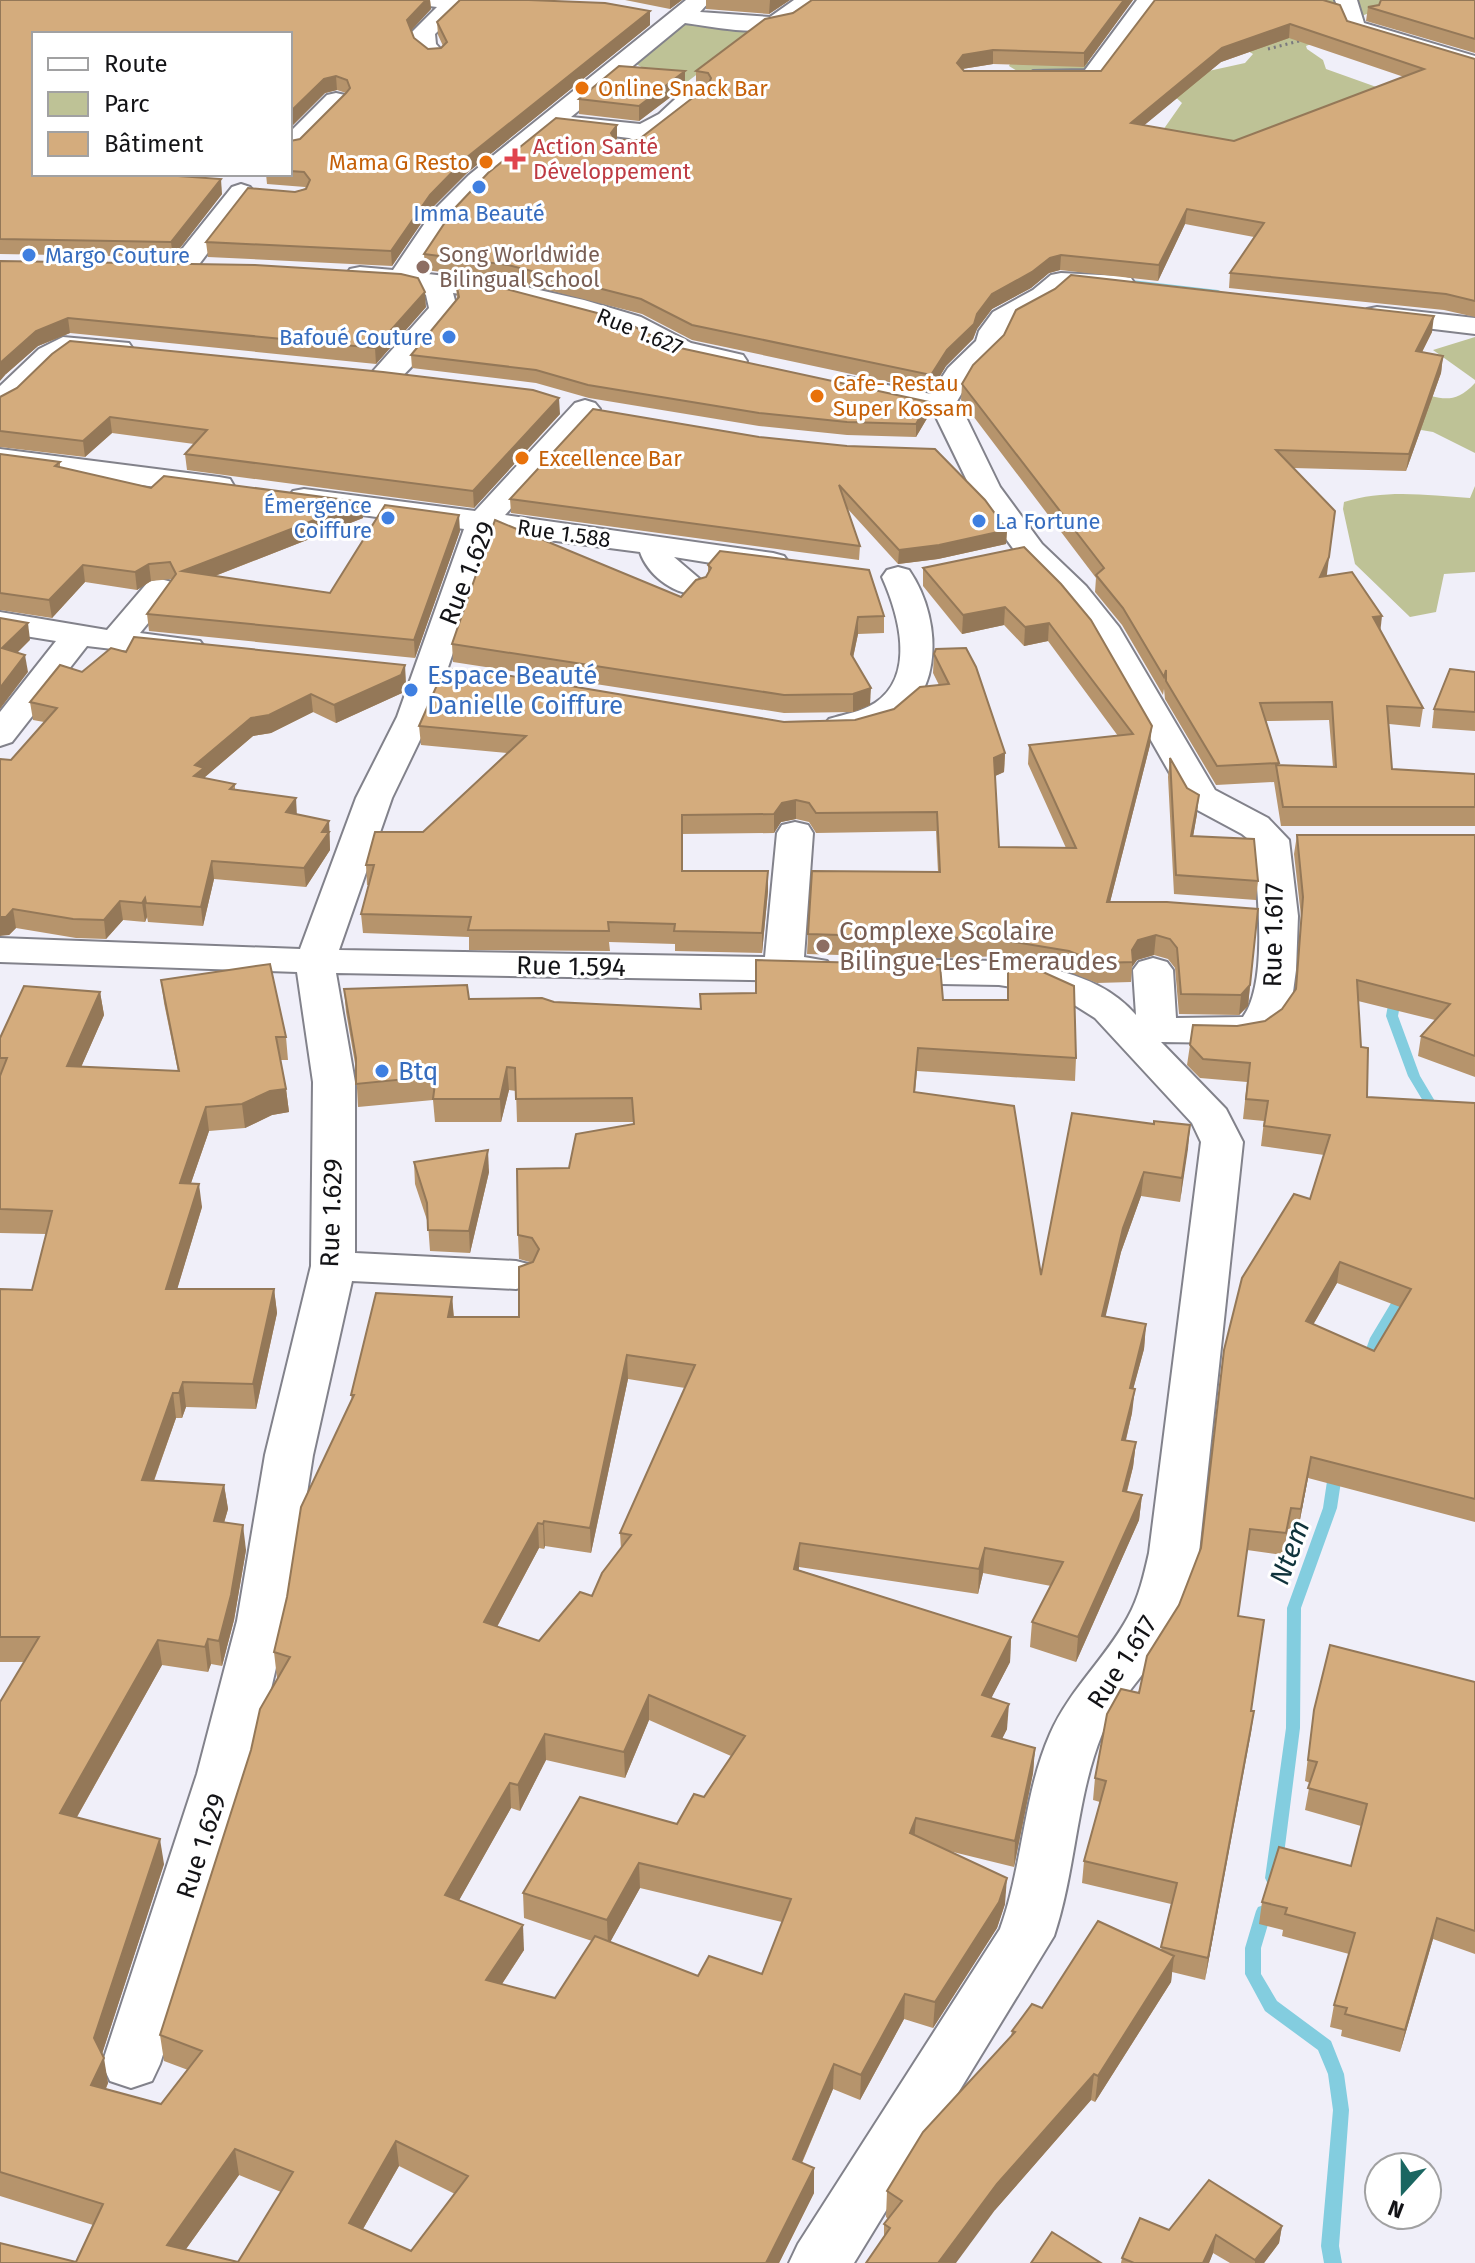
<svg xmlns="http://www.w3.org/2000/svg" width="1475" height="2263" viewBox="0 0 1475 2263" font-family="'Fira Sans',sans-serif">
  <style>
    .green { fill: #bec296 }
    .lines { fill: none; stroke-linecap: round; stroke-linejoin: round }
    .stream { fill: #83cddf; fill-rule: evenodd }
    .street-casing { stroke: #82828b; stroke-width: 4 }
    .path { stroke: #79787e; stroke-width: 3; stroke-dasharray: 2 4; stroke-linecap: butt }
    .street { fill: #fff; fill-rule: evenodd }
    .wall { fill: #b6946c; fill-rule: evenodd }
    .shaded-wall { fill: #947858 }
    .building { fill: #d4ac7d; stroke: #947858; stroke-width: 2; fill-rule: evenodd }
    .food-dot { fill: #e8710a; stroke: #fff; stroke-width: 3 }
    .health-dot { fill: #e0444e; stroke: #fff; stroke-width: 3 }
    .shop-dot { fill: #3f7fe0; stroke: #fff; stroke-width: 3 }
    .education-dot { fill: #8d6e63; stroke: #fff; stroke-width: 3 }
    .labels { text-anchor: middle; stroke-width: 6; stroke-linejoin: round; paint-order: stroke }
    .far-food-label { font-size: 22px; fill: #c56008; stroke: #fff; text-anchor: start }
    .far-health-label { font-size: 22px; fill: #be3a42; stroke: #fff; text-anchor: start }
    .far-shop-label { font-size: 22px; fill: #366cbe; stroke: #fff; text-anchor: start }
    .far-education-label { font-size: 22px; fill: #785e54; stroke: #fff; text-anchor: start }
    .far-street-label { font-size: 22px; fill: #131316; stroke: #fff }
    .street-label { font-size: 26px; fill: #131316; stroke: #fff }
    .shop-label { font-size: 26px; fill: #366cbe; stroke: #fff; text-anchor: start }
    .education-label { font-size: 26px; fill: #785e54; stroke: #fff; text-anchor: start }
    .water-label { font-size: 28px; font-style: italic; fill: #0f333b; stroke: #fff }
  </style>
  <rect width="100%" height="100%" fill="#f0eff9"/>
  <!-- green -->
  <g class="green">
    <polygon points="1321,0 1407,0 1364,15 1357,25 1306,46 1307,49 1323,60 1326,69 1396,94 1232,141 1163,130 1182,103 1170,92 1019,72 1009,66 1012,59 1075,55 1100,69 1204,72 1245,63 1253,54 1221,35"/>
    <path d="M693,22L761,30L737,44L679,88L636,64C652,48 669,26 693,22Z"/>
    <polygon points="1475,337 1475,380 1433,350"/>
    <path d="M1475,383V453L1433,432L1339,416C1361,409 1383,399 1406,395C1435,390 1448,412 1475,383Z"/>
    <path d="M1475,486V572L1444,574L1436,612L1410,617L1355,564L1343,509L1344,502C1384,489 1428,495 1470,498Z"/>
  </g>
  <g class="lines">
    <!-- stream -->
    <g class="stream">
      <polygon points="1114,278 1218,290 1222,292 1218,294 1117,282 1114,282"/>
      <polygon points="1396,991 1402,994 1398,1016 1420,1076 1442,1113 1440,1116 1432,1116 1408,1076 1386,1016 1390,994"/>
      <polygon points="1405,1287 1411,1291 1384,1338 1375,1363 1373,1366 1363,1366 1361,1363 1370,1338 1400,1288"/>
      <polygon points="1336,1463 1341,1465 1343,1468 1337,1508 1301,1608 1300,1728 1281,1878 1279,1882 1273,1884 1267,1882 1265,1878 1286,1728 1287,1608 1323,1508 1329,1468 1331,1465"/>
      <polygon points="1264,1905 1270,1907 1272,1911 1261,1948 1261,1974 1277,2001 1331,2041 1344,2074 1349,2110 1339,2246 1342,2263 1324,2263 1321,2246 1333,2110 1328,2074 1318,2050 1265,2011 1245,1974 1245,1948 1256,1911 1258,1907"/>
    </g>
    <!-- street casing -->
    <g class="street-casing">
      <g id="street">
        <path d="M418,0H525L527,3L524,8L516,10L462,8L435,34L436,44L445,54L441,59C423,64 414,50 411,33L437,7L421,5Z"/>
        <path d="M686,0H711L700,12L770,17L794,0H820C787,45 732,29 685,23L571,117L640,124L659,114L687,88H705L708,93L705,98L677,124L639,142L629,138L556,129L487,185L452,222L419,273L508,283L584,300L641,317L691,343L743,355L747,361L743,367C724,372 690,363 671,356C652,348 635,334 616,327C562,311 509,299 453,293L457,308C445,326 411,373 393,383C387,386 380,384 374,382L369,376L374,370L429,308L426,295L420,290L350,281L346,275L350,269L360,267L393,270L433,211L469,175Z"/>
        <polygon points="1137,0 1160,0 1100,82 1033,81 1029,76 1033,71 1085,70"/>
        <polygon points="1335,0 1357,0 1364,23 1475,56 1475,70 1346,32"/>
        <polygon points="336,93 345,95 348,100 345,105 299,151 290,154 290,132 327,95"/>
        <polygon points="241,184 250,187 254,192 250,197 191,275 171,275 167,269 171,263 232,187"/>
        <path d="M1061,273L1121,276L1131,278L1135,284L1131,290L1121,292L1067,290L1053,302L1013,324L1000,350L970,379L956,403L964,413L1000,487L1042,544L1086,586L1119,627L1215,790L1268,818L1289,840L1298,916L1296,970L1291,1007L1270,1036L1230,1043L1161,1042L1226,1109L1243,1142L1199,1553C1190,1594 1175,1630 1150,1664C1134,1687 1113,1708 1102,1734C1076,1798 1076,1870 1054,1936L854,2263H789L798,2244L1000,1929C1023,1866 1023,1795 1050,1734C1069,1690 1106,1658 1128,1617C1139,1597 1144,1575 1149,1553L1201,1142L1192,1123L1095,1018L1068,1001L1044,992L999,985L884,983L870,979L864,971L870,963C890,958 911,960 932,960C999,960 1089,960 1136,1015L1133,970L1139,962L1153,958L1167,962L1173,970L1176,1018L1243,1017C1269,982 1257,886 1253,843L1242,834L1188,805L1092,637L1062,600L1020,558L974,495L936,417L930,412L838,392L833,386L838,380L848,377L931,394L948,368L976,341L979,331L993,312L1033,290L1051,275Z"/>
        <polygon points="1377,307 1475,318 1475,334 1367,321 1363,315 1367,309"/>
        <polygon points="63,337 129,343 133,349 129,355 119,358 69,355 10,408 0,411 0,386 39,349"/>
        <path d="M585,400L595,403L600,409L505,515L773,553L784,556L789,563L784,570L773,573L674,557L708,586L704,593C678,599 648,576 640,552L494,533L431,717L392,798L339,950L765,957L777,833L782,825L795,822L808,825L813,833L804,957L827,961L833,969L827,977L813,981L336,973L355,1082V1253L516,1261L532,1265L538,1275L532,1285L516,1289L352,1281L313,1455L287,1621L251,1774L160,2064L152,2081L131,2088L110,2081L102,2064L197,1774L237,1621L265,1455L311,1266L313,1082L297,972L0,962V938L300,949L356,798L397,717L464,529L304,507L293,505L288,498L293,491L304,489L475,511L575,403Z"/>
        <polygon points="0,449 219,477 230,479 234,486 230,493 219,495 0,467"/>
        <path d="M898,567L909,570C945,622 945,713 872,730C856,734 844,737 829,733L823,726L829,719C845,714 861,712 875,703C917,675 898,613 882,577L887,570Z"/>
        <polygon points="160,579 172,582 176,589 140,633 200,641 205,648 200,655 188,658 87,646 12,742 0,746 0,712 56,641 0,632 0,612 107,630 148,582"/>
      </g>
    </g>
    <!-- path -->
    <polyline class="path" points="1268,49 1303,40"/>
    <!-- street -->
    <use href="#street" class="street"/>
  </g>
  <!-- wall -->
  <g class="wall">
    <polygon points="0,0 430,0 431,9 411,30 414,38 428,49 441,48 443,46 438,35 437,22 650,11 650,25 467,173 431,209 392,266 208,257 206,242 295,192 306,188 305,187 267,184 266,174 290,174 290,141 300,139 346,93 337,90 325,93 290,128 290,34 34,174 222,194 173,257 0,254"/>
    <polygon points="625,0 682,0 670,9"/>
    <polygon points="706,0 790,0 769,14 706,9"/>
    <path d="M812,0H1133L1084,67L993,64L962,69L964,71H1101L1155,0L1347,21L1475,59V317L1444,310L1229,288L1230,273L1254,237L1185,224L1158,281L1060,270L1049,273L1031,288L992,309L977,329L973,339L946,366L931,391L692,340L642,314L509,280L425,270L424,254L617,140H638L707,86L696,85V71L808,3ZM1289,38L1404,77L1234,141L1144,125L1221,62Z"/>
    <polygon points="1475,0 1475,53 1366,21 1368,7 1379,5"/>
    <polygon points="685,71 685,86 639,121 579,114 579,99"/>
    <polygon points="0,261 426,307 376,364 70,333 38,346 6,374"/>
    <polygon points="456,283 671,346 929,415 916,437 847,435 759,426 589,398 536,383 412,368 411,355 457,299"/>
    <path d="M1432,332L1422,352L1443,356L1441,373L1406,471L1293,468L1327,574L1326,577L1381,631L1423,708L1420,727L1389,724L1392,769L1475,774V826H1281L1274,782L1216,785L1165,699L1164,689L1163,695L1122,625L1095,592L1096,578L961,400L962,384ZM1329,720L1333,767L1279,765L1266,721Z"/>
    <polygon points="0,397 560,414 474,508 187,470 185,454 194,444 112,433 85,457 0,447"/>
    <polygon points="593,409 1007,530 1006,544 938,559 898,564 846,507 860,546 859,560 511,513 510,499"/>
    <polygon points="0,454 60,462 60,467 151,488 361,502 363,518 215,576 330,593 460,531 415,658 149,631 147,614 172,579 151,581 137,590 85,582 52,618 0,610"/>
    <polygon points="1024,547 1150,745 1110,902 1258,909 1248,1006 1239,1015 1179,1014 1175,968 1168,959 1154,955 1137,960 1132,967 1131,982 1097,983 1067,971 1007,961 1007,956 937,958 807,954 808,934 938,872 936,831 816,833 809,822 796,819 781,822 774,833 682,834 682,871 768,871 768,891 762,953 675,951 675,944 609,942 610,951 469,950 469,937 363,933 361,914 369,885 367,885 366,865 423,832 507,753 421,745 419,726 855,720 894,709 939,685 933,673 934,654 1005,753 1004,772 995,776 999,847 1066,848 1028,764 1029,745 1118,736 1048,641 1024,646 1004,625 962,634 923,586 923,568"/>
    <polygon points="708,565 884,616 884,633 858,634 853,658 870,705 853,712 784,713 453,662 452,644 681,597 706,577 708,574"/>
    <polygon points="126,652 406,683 402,693 336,723 313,712 271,733 253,736 205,777 205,778 235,784 235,790 297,814 329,821 330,850 306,887 214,879 203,926 148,922 147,917 145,922 123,920 106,939 76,938 16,928 9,935 11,760 44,722 33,720 30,702 82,672"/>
    <polygon points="1475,672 1475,731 1432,728 1434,709"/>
    <polygon points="1170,758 1197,814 1193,836 1258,881 1256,900 1174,894 1168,777"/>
    <path d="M1297,835H1475V1077L1418,1056L1421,1036L1435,1020L1358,1001L1361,1047L1367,1097L1475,1103V1522L1308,1478L1298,1530L1288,1529L1283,1555L1247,1550L1238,1616L1251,1711H1254L1205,1980L1172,1972L1171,1982L1095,2102L1091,2100L995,2210L884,2237V2224L888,2219L886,2217L887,2191L1011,2036L1012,2031L1042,2008L1161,1950L1171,1904L1082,1883L1084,1861L1100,1802L1093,1800L1095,1778L1139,1693L1179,1605L1201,1548L1324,1155L1261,1146L1264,1121L1243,1119L1247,1082L1200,1078L1187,1065L1190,1045L1237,1026L1265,1021L1282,1009L1295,990L1301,916L1294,854ZM1337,1283L1400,1307L1374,1351L1313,1325Z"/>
    <path d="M1008,968L1076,1058L1075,1081L917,1071L915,1093L1041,1275L1154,1124L1190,1125L1180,1202L1141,1196L1121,1252L1105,1316L1146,1324L1144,1349L1133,1389L1132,1413L1126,1440L1136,1442L1133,1467L1127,1492L1142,1495L1139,1520L1076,1662L1030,1647L1032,1622L1051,1586L983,1573L978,1594L799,1567V1570L1011,1637L1010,1662L991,1698L1007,1729L1002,1739L1035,1748L1033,1773L1014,1867L949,1851L1005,1904L997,1928L933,2028L904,2019L860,2100L833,2089L802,2163L814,2193L779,2263H0L76,2262L93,2225L0,2196V1702L24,1662H0V1289L32,1290L46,1234L0,1233V1038L100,992L104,1015L81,1067L178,1071L164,1003L161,980L286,1037L288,1060H280L286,1089L289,1112L272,1115L245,1128L209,1131L191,1183L202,1207L177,1289H274L277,1313L256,1409L186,1407L182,1418H176L154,1481L224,1485L228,1509L224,1523L246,1550L234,1620L222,1666L211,1664L208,1672L162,1665L77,1817L164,1864L102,2054L108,2083L106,2089L161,2104L188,2070L164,2061L160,2035L278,1678H277L274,1652L352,1400L351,1395L452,1297L454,1317H519L533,1263L519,1259L518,1235L569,1168L633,1124V1122H517L516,1091L509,1090L501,1122H435L433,1100L358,1107L356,1069L346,1012L344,989L469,999L701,1009L700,994L943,1000H1007ZM628,1379L685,1388L620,1533L621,1549L592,1596L539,1641L497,1627L539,1548L544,1549L545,1546L591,1553ZM649,1720L731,1756L704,1797L677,1824L523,1893L524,1918L592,1941L555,1998L502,1984L524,1950L459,1900L511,1808L520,1811L546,1760L625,1778ZM640,1888L782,1922L762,1974L698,1976L610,1942ZM399,2166L455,2194L411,2251L363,2229ZM239,2175L281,2192L238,2262L186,2249Z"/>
    <polygon points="414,1162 489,1172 470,1253 430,1251 428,1223 415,1184"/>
    <polygon points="1475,1682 1475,1954 1433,1939 1400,2052 1341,2036 1342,2030 1330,2027 1334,2005 1349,1954 1282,1936 1283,1930 1259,1924 1262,1902 1351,1866 1361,1826 1305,1810 1310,1783 1305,1781 1314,1710"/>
    <polygon points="1282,2226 1279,2243 1264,2263 1230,2263 1213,2253 1209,2263 1121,2263 1122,2258 1169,2230"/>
  </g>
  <!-- shaded-wall -->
  <g class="shaded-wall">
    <polygon points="426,0 430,0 431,9 408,34 407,20"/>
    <polygon points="670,0 682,0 670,9"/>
    <polygon points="770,0 790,0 769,14"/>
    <polygon points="1124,0 1133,0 1084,67 1084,53"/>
    <polygon points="650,11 650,25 467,173 431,209 392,266 391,251 430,195 466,158"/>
    <polygon points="1290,24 1289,38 1221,62 1130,137 1131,123 1222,48"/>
    <polygon points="993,50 993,64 962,69 957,63 963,55"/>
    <polygon points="685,71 685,86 639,121 639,106"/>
    <polygon points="336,76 337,90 325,93 290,128 290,112 324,79"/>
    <polygon points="617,125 617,139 611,147 611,133"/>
    <polygon points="221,179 222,194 173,257 171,242"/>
    <polygon points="1187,209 1185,224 1158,281 1159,265"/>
    <polygon points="1061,255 1060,270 1049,273 1031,288 992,309 977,329 973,339 946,366 931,391 931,375 947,350 992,294 1050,258"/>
    <polygon points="425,292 426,307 376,364 375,348"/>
    <polygon points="1434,316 1432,332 1414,368 1416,351"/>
    <polygon points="68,318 70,333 38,346 6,374 0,381 0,363 3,358 36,331"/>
    <polygon points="1443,356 1441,373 1406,471 1409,454"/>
    <polygon points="559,398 560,414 474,508 473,491"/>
    <polygon points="929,402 929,415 916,437 916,424"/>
    <polygon points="110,417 112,433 85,457 83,441"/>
    <polygon points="361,502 363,518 184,588 182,571"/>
    <polygon points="1335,511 1327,574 1317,595 1320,577"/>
    <polygon points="459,515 460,531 415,658 414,640"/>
    <polygon points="1007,530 1006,544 938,559 898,564 899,550"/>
    <polygon points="149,564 151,581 137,590 135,572"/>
    <polygon points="83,565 85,582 52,618 49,600"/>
    <polygon points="1005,607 1004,625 962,634 963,615"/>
    <polygon points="1382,616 1380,634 1373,617"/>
    <polygon points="858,617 858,634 850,671 851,654"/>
    <polygon points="28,623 30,640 5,665 2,648"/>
    <polygon points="1049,623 1048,641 1024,646 1025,627"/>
    <polygon points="25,655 28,672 0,709 0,688"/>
    <polygon points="405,665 406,683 402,693 336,723 334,705"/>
    <polygon points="871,688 870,705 853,712 853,694"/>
    <polygon points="311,694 313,712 271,733 253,736 205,777 206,786 196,794 195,765 251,718"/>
    <polygon points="1152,726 1150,745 1105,922 1107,902"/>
    <polygon points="1005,753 1004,772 993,777 994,758"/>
    <polygon points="1199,795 1197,814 1190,854 1191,836"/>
    <polygon points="296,798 297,816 286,812"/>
    <polygon points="796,800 796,819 781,822 774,833 774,814 782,803"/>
    <polygon points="329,821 330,850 306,887 304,868"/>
    <polygon points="212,861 214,879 203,926 201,907"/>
    <polygon points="768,871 768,891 762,953 762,933"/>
    <polygon points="145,898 147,917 145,922 142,903"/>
    <polygon points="120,901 123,920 106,939 104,920"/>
    <polygon points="13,909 16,928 9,935 0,936 0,917"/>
    <polygon points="1156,935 1154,955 1137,960 1132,967 1132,950 1138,940"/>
    <polygon points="1250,985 1248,1006 1239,1015 1241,995"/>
    <polygon points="100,992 104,1015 71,1090 67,1066"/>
    <polygon points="507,1067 509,1090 501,1122 500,1099"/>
    <polygon points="286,1089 289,1112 272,1115 245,1128 242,1104 270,1091"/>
    <polygon points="206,1107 209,1131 183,1206 180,1183"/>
    <polygon points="1190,1125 1188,1149 1180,1202 1182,1178"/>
    <polygon points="488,1150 489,1172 470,1253 469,1231"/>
    <polygon points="1144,1172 1141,1196 1121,1252 1100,1340 1102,1316 1123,1228"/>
    <polygon points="199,1184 202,1207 170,1313 166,1289"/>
    <polygon points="1340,1262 1337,1283 1303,1342 1306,1321"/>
    <polygon points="274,1289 277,1313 256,1409 253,1384"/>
    <polygon points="452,1297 454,1322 448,1317"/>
    <polygon points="1146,1324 1144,1349 1127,1412 1130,1388"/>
    <polygon points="627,1355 628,1379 591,1553 590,1528"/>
    <polygon points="183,1382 186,1407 182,1418 179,1393"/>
    <polygon points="1135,1389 1132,1413 1120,1464 1122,1440"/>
    <polygon points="173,1393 176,1418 145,1505 142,1480"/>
    <polygon points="1136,1442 1133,1467 1120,1516 1123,1491"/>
    <polygon points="1311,1457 1308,1478 1298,1530 1301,1509"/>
    <polygon points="224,1485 228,1509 217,1546 214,1521"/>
    <polygon points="1142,1495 1139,1520 1076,1662 1078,1637"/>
    <polygon points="544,1521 545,1546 544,1549 543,1524"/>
    <polygon points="538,1523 539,1548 486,1647 484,1622"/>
    <polygon points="243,1525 246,1550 234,1620 222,1666 219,1641"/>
    <polygon points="800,1543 799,1567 793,1594 794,1569"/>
    <polygon points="985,1548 983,1573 978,1594 979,1569"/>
    <polygon points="1011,1637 1010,1662 980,1720 982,1695"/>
    <polygon points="208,1639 211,1664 208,1672 205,1647"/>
    <polygon points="158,1640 162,1665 65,1838 60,1813"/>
    <polygon points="649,1695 649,1720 625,1778 624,1752"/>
    <polygon points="1009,1704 1007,1729 990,1762 992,1736"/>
    <polygon points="1254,1711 1251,1733 1205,1980 1208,1958"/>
    <polygon points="545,1734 546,1760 520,1811 518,1785"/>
    <polygon points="1035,1748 1033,1773 1014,1867 1015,1841"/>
    <polygon points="510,1783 511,1808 448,1920 445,1895"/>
    <polygon points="916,1818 914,1843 910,1833"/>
    <polygon points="160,1839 164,1864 99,2063 94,2038"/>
    <polygon points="639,1863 640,1888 608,1946 607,1920"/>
    <polygon points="1007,1878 1005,1904 997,1928 933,2028 935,2002"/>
    <polygon points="1437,1918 1433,1939 1400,2052 1405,2030"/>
    <polygon points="523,1925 524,1950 488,2005 486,1980"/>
    <polygon points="1174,1956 1171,1982 1095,2102 1098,2076"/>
    <polygon points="905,1994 904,2019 860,2100 861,2075"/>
    <polygon points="104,2058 108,2083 95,2111 91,2085"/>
    <polygon points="834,2064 833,2089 792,2185 793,2159"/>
    <polygon points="1094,2074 1091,2100 995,2210 956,2263 938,2263 997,2184"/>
    <polygon points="396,2141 399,2166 352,2248 349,2223"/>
    <polygon points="235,2149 239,2175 176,2263 167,2245"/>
    <polygon points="814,2168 814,2193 779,2263 766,2263"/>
    <polygon points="1282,2226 1279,2243 1264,2263 1255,2263 1255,2260"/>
    <polygon points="1216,2235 1213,2253 1209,2263 1203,2263"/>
  </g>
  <!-- building -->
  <g class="building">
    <polygon points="0,0 426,0 407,20 414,38 428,49 441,48 447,42 437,22 460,0 529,0 605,3 650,11 466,158 430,195 391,251 206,242 248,188 295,192 306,189 310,180 304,172 290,171 290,141 300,139 346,93 350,88 347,80 336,76 324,79 290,112 290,34 34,34 34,174 162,174 164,175 221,179 171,242 0,239"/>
    <path d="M812,0H1124L1084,53L993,50L963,55L957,63L964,71H1101L1155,0H1323L1340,5L1347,21L1475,59V301L1446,294L1230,273L1264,223L1187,209L1159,265L1061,255L1050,258L1032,272L992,294L977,314L974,324L947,350L931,375L692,325L641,299L508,265L424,254L454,209L488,173L556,118L617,125L611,133L615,140H638L708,86L711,78L708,73L696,71L765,19L793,13ZM1290,24L1424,69L1234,141L1131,123L1222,48Z"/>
    <polygon points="1381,0 1475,0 1475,39 1368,7 1379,5"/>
    <polygon points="619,66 685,71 639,106 579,99"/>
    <polygon points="0,261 255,265 401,274 418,278 425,292 375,348 68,318 36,331 0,363"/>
    <polygon points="1071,275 1434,316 1416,351 1443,356 1409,454 1276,450 1335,511 1329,557 1320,577 1352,572 1382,616 1373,617 1423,708 1387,706 1392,769 1475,774 1475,807 1283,807 1276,765 1336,767 1332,702 1260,703 1279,763 1217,766 1166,681 1166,670 1164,677 1123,608 1096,575 1104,568 962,384 973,365 1004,335 1016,310 1055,289"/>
    <polygon points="456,283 506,289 620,319 671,346 929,402 916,424 847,422 759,413 588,385 536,370 411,355 459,297"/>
    <polygon points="70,341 383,372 533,390 559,398 473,491 185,454 207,430 110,417 83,441 0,431 0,397 17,388 52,354"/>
    <polygon points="593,409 759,437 847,446 935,449 985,500 1007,530 939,545 899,550 839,485 860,546 510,499"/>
    <polygon points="0,454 60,462 55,466 151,488 164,476 361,502 182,571 330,593 385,505 459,515 414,640 147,614 176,574 170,562 149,564 135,572 83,565 49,600 0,593"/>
    <polygon points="495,520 681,597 696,580 706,577 711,568 708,565 720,551 869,570 884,616 858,617 851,654 871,688 853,694 784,695 452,644"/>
    <polygon points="1024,547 1061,584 1091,620 1152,726 1107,902 1167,902 1258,909 1250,985 1241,995 1181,994 1177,948 1170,939 1156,935 1138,940 1132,950 1133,962 1099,963 1069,951 1008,941 1008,937 938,938 808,934 812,871 940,872 937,812 816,813 809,803 796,800 782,803 774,814 682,815 682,871 768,871 762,933 674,931 675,924 608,922 609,931 468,930 471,917 361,914 374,865 366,865 375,832 423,832 526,736 419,726 444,669 487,672 784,722 855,720 894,709 920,687 949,684 934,654 936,649 966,648 976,667 1005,753 994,758 999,847 1076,848 1029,745 1133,734 1049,623 1025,627 1005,607 963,615 923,568"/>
    <polygon points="0,618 28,623 2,648 25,655 0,688"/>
    <polygon points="134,637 405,665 401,675 334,705 311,694 269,715 251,718 195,765 204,768 194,776 235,784 230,789 296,798 286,812 329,821 322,832 329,832 304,868 212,861 201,907 146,903 145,898 142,903 120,901 104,920 73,919 13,909 6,917 0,917 0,759 11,760 57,708 30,702 60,665 82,672 111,648 126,652"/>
    <polygon points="1450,669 1475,672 1475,712 1434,709"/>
    <polygon points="1170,758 1187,788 1199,795 1191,836 1254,839 1258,881 1176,875"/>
    <path d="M1297,835H1475V1056L1421,1036L1450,1004L1357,980L1361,1047L1368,1048L1367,1097L1475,1103V1499L1311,1457L1301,1509L1291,1508L1286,1533L1250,1529L1238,1616L1264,1620L1251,1711H1254L1208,1958L1161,1947L1177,1883L1084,1861L1106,1781L1095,1778L1107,1714L1121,1689L1139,1693L1147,1656L1179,1605L1201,1548L1224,1350L1242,1278L1294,1194L1310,1199L1330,1135L1264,1126L1268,1101L1246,1099L1250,1063L1203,1059L1190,1045L1193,1025L1237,1026L1265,1021L1282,1009L1296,989L1303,897ZM1340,1262L1411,1289L1374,1351L1306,1321Z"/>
    <path d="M756,960L940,965L943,1000H1008V968L1043,972L1074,986L1076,1058L918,1048L914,1092L1014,1106L1041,1275L1072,1113L1154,1124V1121L1190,1125L1182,1178L1144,1172L1123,1228L1102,1316L1146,1324L1130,1388L1135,1389L1122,1440L1136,1442L1123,1491L1142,1495L1078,1637L1032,1622L1063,1562L985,1548L979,1569L800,1543L794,1569L1011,1637L982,1695L1009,1704L992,1736L1035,1748L1015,1841L916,1818L910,1833L1007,1878L999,1902L935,2002L905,1994L861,2075L834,2064L793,2159L814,2168L766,2263H0V2243L76,2262L103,2204L0,2172V1702L39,1637H0V1289L32,1290L52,1211L0,1209V1076L7,1058H0V1038L24,986L100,992L67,1066L179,1071L161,980L270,964L286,1037H276L286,1089L270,1091L242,1104L206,1107L180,1183L199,1184L166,1289H274L253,1384L183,1382L179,1393H173L142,1480L224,1485L214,1521L243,1525L231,1595L219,1641L208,1639L205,1647L158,1640L60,1813L160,1839L94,2038L104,2058L91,2085L161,2104L202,2051L160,2035L251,1750L260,1709L290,1657L274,1652L287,1597L301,1507L354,1395H351L376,1293L452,1297L448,1317H519V1267L533,1262L539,1249L532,1238L518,1235L517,1169L569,1168L576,1134L634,1124L632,1098L516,1099L515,1068L507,1067L500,1099H433L436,1076L356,1084V1058L344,989L467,985L469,999L542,998L554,1002L701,1009L700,994L756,993ZM627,1355L695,1365L620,1533L631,1535L602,1573L592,1596L580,1592L539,1641L484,1622L538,1523L543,1524L544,1521L590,1528ZM649,1695L745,1736L704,1797L694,1794L677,1824L580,1797L523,1893L607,1920L639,1863L791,1899L762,1974L709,1956L698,1976L595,1936L555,1998L486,1980L523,1925L445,1895L510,1783L518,1785L545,1734L624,1752ZM396,2141L468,2176L411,2251L349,2223ZM235,2149L293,2172L238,2262L167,2245Z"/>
    <polygon points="488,1150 469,1231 428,1230 427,1203 414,1162"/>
    <polygon points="1330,1645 1475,1682 1475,1931 1437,1918 1405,2030 1345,2014 1347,2008 1334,2005 1355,1933 1285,1914 1287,1908 1262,1902 1279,1847 1351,1866 1367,1804 1308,1788 1317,1762 1308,1760 1314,1710"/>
    <polygon points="1098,1921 1174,1956 1098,2076 1094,2074 997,2184 938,2263 866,2263 890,2228 884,2224 902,2201 887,2191 923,2132 1015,2032 1012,2031 1032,2004 1042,2008"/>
    <polygon points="1209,2180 1282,2226 1255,2260 1216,2235 1203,2263 1134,2263 1122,2258 1140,2218 1169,2230"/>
    <polygon points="1052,2232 1101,2263 1031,2263"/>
  </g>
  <!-- markers -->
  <g class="food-dot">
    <circle cx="582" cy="88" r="8"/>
    <circle cx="486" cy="162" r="8"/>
    <circle cx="817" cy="396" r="8"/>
    <circle cx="522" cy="458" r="8"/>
  </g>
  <path class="health-dot" d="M511 147h8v8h8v8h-8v8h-8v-8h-8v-8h8z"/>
  <g class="shop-dot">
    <circle cx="479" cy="187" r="8"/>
    <circle cx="29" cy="255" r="8"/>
    <circle cx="449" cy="337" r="8"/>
    <circle cx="388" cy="518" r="8"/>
    <circle cx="979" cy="521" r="8"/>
    <circle cx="411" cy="690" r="8"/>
    <circle cx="382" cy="1071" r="8"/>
  </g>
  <g class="education-dot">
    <circle cx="423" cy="267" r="8"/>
    <circle cx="823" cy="946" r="8"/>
  </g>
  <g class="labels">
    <!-- far-food labels -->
    <g class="far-food-label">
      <text x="598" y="96">Online Snack Bar</text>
      <text x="470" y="170" text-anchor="end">Mama G Resto</text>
      <text x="833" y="391">Cafe- Restau<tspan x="833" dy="25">Super Kossam</tspan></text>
      <text x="538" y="466">Excellence Bar</text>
    </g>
    <!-- far-health labels -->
    <g class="far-health-label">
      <text x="533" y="154">Action Santé<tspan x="533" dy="25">Développement</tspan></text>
    </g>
    <!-- far-shop labels -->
    <g class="far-shop-label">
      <text x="479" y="221" text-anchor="middle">Imma Beauté</text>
      <text x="45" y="263">Margo Couture</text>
      <text x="433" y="345" text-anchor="end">Bafoué Couture</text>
      <text x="372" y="513" text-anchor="end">Émergence<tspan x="372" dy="25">Coiffure</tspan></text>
      <text x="995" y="529">La Fortune</text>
    </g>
    <!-- far-education labels -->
    <g class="far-education-label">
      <text x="439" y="262">Song Worldwide<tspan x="439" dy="25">Bilingual School</tspan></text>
    </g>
    <!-- far-street labels -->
    <g class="far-street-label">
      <text transform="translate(640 331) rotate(22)" y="8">Rue 1.627</text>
      <text transform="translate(564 533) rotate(8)" y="8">Rue 1.588</text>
    </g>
    <!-- street labels -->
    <g class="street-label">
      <text transform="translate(467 573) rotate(-68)" y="9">Rue 1.629</text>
      <text transform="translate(1273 935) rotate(-89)" y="9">Rue 1.617</text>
      <text transform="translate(571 966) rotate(1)" y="9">Rue 1.594</text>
      <text transform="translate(331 1213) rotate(-88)" y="9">Rue 1.629</text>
      <text transform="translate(1122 1662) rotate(-57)" y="9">Rue 1.617</text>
      <text transform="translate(201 1846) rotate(-72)" y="9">Rue 1.629</text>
    </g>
    <!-- shop labels -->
    <g class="shop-label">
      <text x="427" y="684">Espace Beauté<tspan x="427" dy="30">Danielle Coiffure</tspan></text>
      <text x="398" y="1080">Btq</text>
    </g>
    <!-- education labels -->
    <g class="education-label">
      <text x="839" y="940">Complexe Scolaire<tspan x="839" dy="30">Bilingue Les Emeraudes</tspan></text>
    </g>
    <!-- water labels -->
    <g class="water-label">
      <text transform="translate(1289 1552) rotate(-70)" y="10">Ntem</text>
    </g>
  </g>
  <!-- legend -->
  <rect x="32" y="32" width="260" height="144" fill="#ffffff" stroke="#a1a1a2" stroke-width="2"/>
  <rect x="48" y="58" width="40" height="12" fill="#ffffff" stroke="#a1a1a2" stroke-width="2"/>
  <text x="104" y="72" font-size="24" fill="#131316">Route</text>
  <rect x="48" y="92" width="40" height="24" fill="#bec296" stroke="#a1a1a2" stroke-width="2"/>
  <text x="104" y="112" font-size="24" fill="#131316">Parc</text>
  <rect x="48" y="132" width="40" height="24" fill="#d4ac7d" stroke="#a1a1a2" stroke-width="2"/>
  <text x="104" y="152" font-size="24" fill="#131316">Bâtiment</text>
  <!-- north arrow -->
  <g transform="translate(1403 2191) rotate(201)"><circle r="38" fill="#ffffff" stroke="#a1a1a2" stroke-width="2"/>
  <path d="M0-6L14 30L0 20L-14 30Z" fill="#1a6661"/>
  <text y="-12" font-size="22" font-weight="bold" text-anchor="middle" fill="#131316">N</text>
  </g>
</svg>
